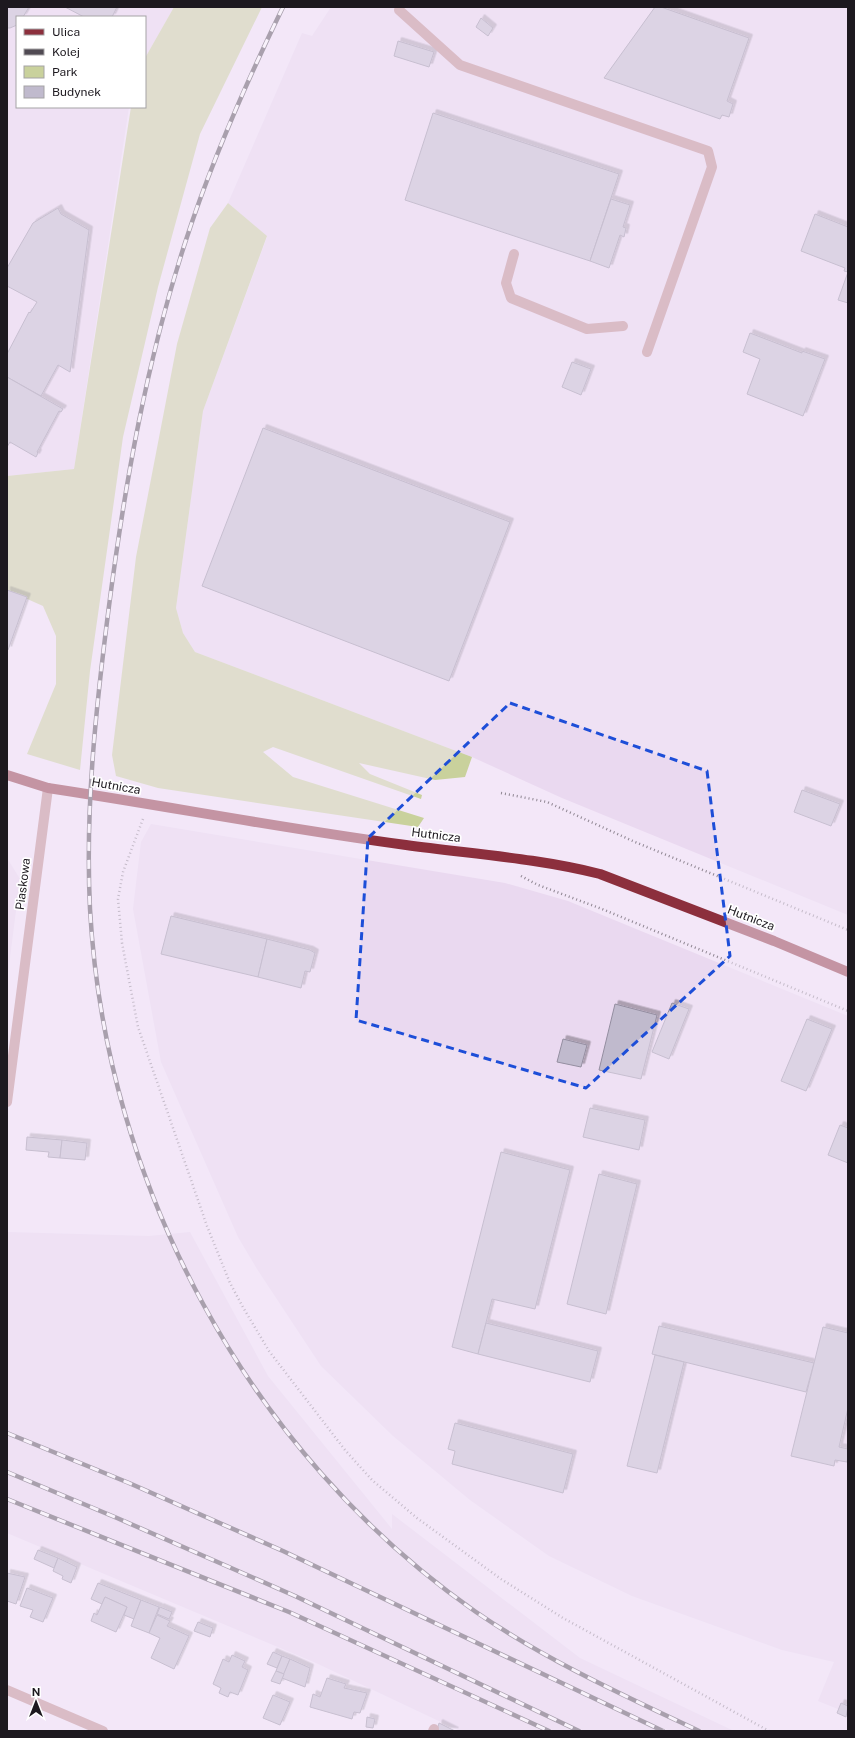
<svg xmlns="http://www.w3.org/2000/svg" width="855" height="1738" viewBox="0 0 855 1738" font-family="'Public Sans',sans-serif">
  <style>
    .built { fill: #ead9f0 }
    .green { fill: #c9d19c }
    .building { fill: #c0bacd; stroke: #948ea0; filter: url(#shadow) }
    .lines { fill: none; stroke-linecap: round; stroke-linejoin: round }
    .path { stroke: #8f8692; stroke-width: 2.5; stroke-dasharray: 1 3; stroke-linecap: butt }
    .minor { stroke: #bd878b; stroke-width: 10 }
    .major { stroke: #8c2f3d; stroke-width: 10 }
    .rail-casing { stroke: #504a53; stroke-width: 4.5 }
    .rail { stroke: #fff; stroke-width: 3; stroke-dasharray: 9; stroke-linecap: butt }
    .marked { fill: none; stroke: #1d4ed8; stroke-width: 3; stroke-dasharray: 8 5; stroke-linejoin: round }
    .labels { text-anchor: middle; stroke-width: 3.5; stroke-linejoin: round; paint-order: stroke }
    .street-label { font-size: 12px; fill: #1d191f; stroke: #fff }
  </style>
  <defs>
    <filter id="shadow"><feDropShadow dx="3.5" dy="-3.5" stdDeviation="0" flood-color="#0004"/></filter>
  </defs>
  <rect width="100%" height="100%" fill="#f3e7f8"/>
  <!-- built -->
  <g class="built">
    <polygon points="7,7 174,7 145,58 145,17 17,17 17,107 129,107 74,469 7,476"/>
    <polygon points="331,7 848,7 848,915 562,798 472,757 195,652 183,633 176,608 203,411 267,237 228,203 302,33 312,36"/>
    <polygon points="151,824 505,883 568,901 848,1016 848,1713 818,1701 834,1662 782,1650 632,1596 549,1556 470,1500 393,1436 321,1366 257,1269 238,1237 161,1062 133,909 141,842"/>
    <polygon points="7,858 20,879 7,981"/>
    <polygon points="7,1232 149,1236 190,1232 268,1376 392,1529 392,1514 580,1658 734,1731 460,1731 316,1663 7,1533"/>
  </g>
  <!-- green -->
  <g class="green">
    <polygon points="174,7 262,7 200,134 158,287 123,437 90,671 80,770 27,754 56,684 56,636 43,606 7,590 7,476 74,469 131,107 145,107 145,58"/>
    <polygon points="228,203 267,236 203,411 176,608 183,633 195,652 472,757 465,777 435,780 359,763 370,774 422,795 421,799 273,747 263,752 293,777 424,818 418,827 158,788 116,776 112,755 136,557 177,344 210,228"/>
  </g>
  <!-- building -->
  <g class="building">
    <polygon points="7,7 29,7 23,17 17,17 17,25 10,28 7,28"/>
    <polygon points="65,7 117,7 112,17 84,17"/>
    <polygon points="655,7 661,7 749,38 727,101 733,104 729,117 722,115 720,119 604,78"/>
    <polygon points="481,18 493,28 488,36 476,27"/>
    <polygon points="398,41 434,52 429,67 394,56"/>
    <polygon points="433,113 619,174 590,261 405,200"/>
    <polygon points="611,199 630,205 623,227 626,228 624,237 620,235 609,268 590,261"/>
    <polygon points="58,208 61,214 89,230 70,372 58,365 41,396 7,377 7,354 29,312 30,313 37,302 7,286 7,268 33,223"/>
    <polygon points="815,214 848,227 848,272 844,271 845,268 801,251"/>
    <polygon points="848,272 848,303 838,300"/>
    <polygon points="750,333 802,353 802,351 825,359 803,416 747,394 760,359 743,352"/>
    <polygon points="572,362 591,369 581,395 562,387"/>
    <polygon points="7,377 63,409 61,412 59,411 37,452 38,453 36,457 10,442 7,447"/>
    <polygon points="263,428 510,522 449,681 202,586"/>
    <polygon points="7,590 27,597 8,650 7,649"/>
    <polygon points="802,790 840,804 831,826 794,812"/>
    <polygon points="171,916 267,939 258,977 161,954"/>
    <polygon points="267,939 310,950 315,953 310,972 305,971 301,988 258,977"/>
    <polygon points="672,1003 689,1009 669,1059 652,1052"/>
    <polygon points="615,1004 657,1015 641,1079 599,1070"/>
    <polygon points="807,1019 832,1029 806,1091 781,1081"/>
    <polygon points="563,1039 587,1045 581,1067 557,1062"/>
    <polygon points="590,1108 645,1120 639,1150 583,1137"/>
    <polygon points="840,1125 848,1128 848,1163 828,1155"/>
    <polygon points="27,1137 62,1140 60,1158 48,1157 49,1152 26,1150"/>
    <polygon points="62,1140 87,1143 85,1160 60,1158"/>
    <polygon points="501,1152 570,1170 535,1309 492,1299 478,1354 452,1347"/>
    <polygon points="599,1174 637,1184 606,1314 567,1304"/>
    <polygon points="486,1323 598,1351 590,1382 478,1354"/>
    <polygon points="659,1326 814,1363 806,1392 652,1354"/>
    <polygon points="823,1327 848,1333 848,1408 839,1447 848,1449 848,1456 847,1462 835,1460 834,1466 791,1456"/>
    <polygon points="655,1355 684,1362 657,1473 627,1466"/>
    <polygon points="455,1423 573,1454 563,1493 452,1464 455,1451 448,1449"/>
    <polygon points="38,1550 58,1558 54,1568 34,1559"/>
    <polygon points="58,1558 77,1567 71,1583 62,1579 63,1576 53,1571"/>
    <polygon points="7,1573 25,1577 16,1604 7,1601"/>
    <polygon points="98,1583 141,1600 134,1619 124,1615 127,1607 105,1597 102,1604 91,1599"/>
    <polygon points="27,1588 53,1598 43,1622 30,1617 33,1610 20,1606"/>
    <polygon points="105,1597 127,1607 116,1632 91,1621 94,1613 97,1615"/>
    <polygon points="141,1600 159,1607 149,1633 131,1626"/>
    <polygon points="160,1607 172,1612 169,1619 157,1614"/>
    <polygon points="157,1615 170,1621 167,1626 189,1636 174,1669 151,1658 160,1638 149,1633"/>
    <polygon points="198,1622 213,1628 210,1637 194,1631"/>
    <polygon points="273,1652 282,1656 277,1668 267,1664"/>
    <polygon points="232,1655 245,1661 242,1667 248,1670 238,1695 230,1692 228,1697 219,1693 221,1688 213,1684 223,1659 229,1662"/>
    <polygon points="282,1656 290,1659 284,1674 276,1671"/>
    <polygon points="290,1659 310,1668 305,1687 282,1678"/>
    <polygon points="276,1671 284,1674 280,1684 271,1681"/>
    <polygon points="327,1678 346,1684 344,1688 367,1693 360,1713 354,1712 352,1719 310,1707 313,1694 320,1697"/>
    <polygon points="273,1695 290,1702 280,1725 263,1718"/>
    <polygon points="841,1703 848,1706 846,1717 837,1713"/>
    <polygon points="367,1717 375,1719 373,1728 366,1727"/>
    <polygon points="439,1723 455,1731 437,1731"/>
  </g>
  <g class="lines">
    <!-- path -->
    <g class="path">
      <polyline points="501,793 547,802 635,842 848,930"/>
      <polyline points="143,819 123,872 118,899 122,943 138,1027 207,1226 230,1283 244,1309 269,1351 345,1450 372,1480 417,1518 501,1579 563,1618 769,1731"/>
      <polyline points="521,876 538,885 602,909 848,1011"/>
    </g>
    <!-- minor -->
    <g class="minor">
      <polyline points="399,10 460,65 708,151 712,167 647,352"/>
      <polyline points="514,254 506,283 511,298 587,329 623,326"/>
      <polyline points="7,1102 48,788"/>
      <polyline points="7,1690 103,1731"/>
      <polyline points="433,1731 434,1729"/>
    </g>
    <!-- major -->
    <path class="major" d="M7,775L48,788C167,806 286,829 406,845C471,854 537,858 600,874L774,941L848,972"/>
    <!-- rail casing -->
    <g class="rail-casing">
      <g id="rail">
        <path d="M283,7C246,83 212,160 186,240C147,359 125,483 109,606C96,707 85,807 90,909C105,1185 249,1454 476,1612C546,1660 623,1695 699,1731"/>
        <polyline points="7,1433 129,1483 283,1551 663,1731"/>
        <polyline points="7,1472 117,1518 295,1596 579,1731"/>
        <polyline points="7,1499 289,1612 549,1731"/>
      </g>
    </g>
    <!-- rail -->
    <use href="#rail" class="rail"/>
  </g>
  <!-- marked area -->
  <path d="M0 0H855V1738H0ZM510,703L707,771L730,956L586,1088L356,1020L368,838Z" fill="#f3e7f8" fill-opacity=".55" fill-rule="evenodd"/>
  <path class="marked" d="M510,703L707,771L730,956L586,1088L356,1020L368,838Z"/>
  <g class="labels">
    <!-- street labels -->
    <g class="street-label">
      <text transform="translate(116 786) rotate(10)" y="4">Hutnicza</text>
      <text transform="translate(436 835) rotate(7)" y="4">Hutnicza</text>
      <text transform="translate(23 884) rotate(-83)" y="4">Piaskowa</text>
      <text transform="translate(751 918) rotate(21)" y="4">Hutnicza</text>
    </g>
  </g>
  <!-- border -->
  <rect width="855" height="1738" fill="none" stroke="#1d191f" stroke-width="16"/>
  <!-- legend -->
  <rect x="16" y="16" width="130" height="92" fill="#ffffff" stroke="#a5a3a5"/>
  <rect x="24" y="29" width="20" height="6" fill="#8c2f3d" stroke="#a5a3a5"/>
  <text x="52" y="36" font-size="12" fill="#1d191f">Ulica</text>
  <rect x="24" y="49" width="20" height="6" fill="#504a53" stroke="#a5a3a5"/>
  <text x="52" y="56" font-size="12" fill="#1d191f">Kolej</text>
  <rect x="24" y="66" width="20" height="12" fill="#c9d19c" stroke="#a5a3a5"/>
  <text x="52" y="76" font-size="12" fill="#1d191f">Park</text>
  <rect x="24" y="86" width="20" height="12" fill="#c0bacd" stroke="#a5a3a5"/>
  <text x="52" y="96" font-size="12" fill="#1d191f">Budynek</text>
  <!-- north arrow -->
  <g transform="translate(36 1702)" stroke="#ffffff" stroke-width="3" paint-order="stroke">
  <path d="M0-3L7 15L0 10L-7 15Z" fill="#1d191f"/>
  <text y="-6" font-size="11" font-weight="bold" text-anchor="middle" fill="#1d191f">N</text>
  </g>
</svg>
